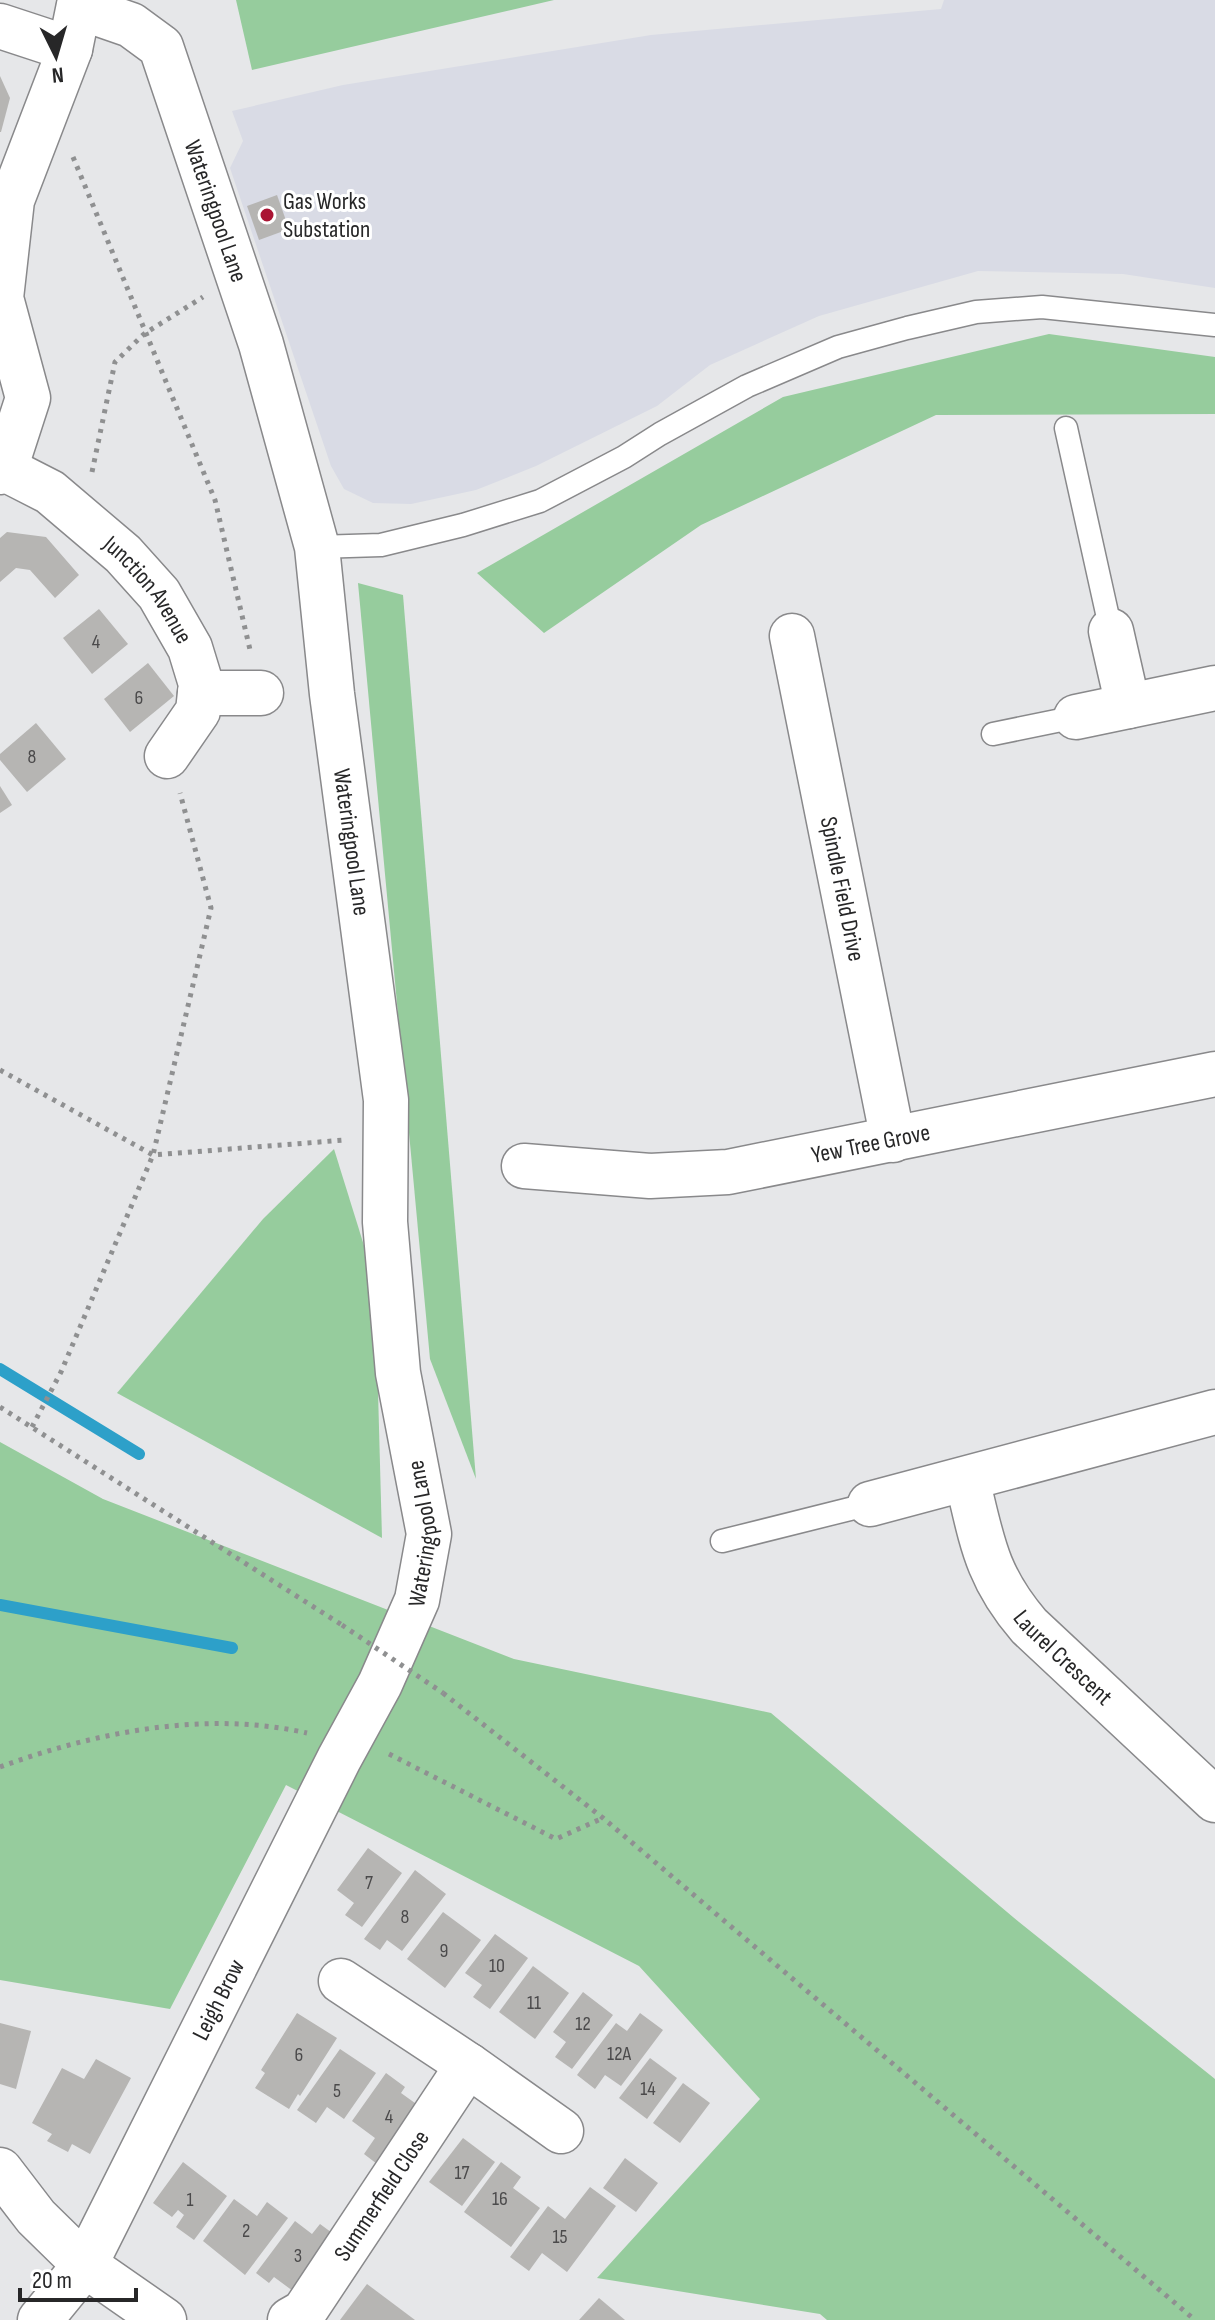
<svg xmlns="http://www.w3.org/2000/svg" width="1215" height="2320" viewBox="0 0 1215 2320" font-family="'Sofia Sans Condensed',sans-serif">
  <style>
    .built { fill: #d9dbe5 }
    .green { fill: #96cc9d }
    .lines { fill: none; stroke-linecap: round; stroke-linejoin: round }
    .stream { stroke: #2da0c9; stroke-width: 12 }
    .building { fill: #b6b5b3 }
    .service-casing { stroke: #89898b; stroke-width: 25 }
    .minor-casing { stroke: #89898b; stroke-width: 47 }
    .path { stroke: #8f9091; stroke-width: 5; stroke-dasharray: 4 6; stroke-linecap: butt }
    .service { stroke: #fff; stroke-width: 22 }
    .minor { stroke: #fff; stroke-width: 44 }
    .path-bridge { stroke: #8f9091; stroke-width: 5; stroke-dasharray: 4 6; stroke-linecap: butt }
    .poi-dot { fill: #aa1433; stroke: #fff; stroke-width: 3 }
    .labels { text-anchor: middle; stroke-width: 6; stroke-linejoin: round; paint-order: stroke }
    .number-label { font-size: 20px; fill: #4b4a4b }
    .poi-label { font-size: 24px; fill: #272728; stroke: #fff; text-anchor: start }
    .street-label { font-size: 24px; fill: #272728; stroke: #fff }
  </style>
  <rect width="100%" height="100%" fill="#e6e7e9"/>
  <!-- built -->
  <polygon class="built" points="944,0 1215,0 1215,288 1123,274 978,271 819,316 710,365 657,406 536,466 476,490 411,504 373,503 344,489 331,466 230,168 243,141 232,111 343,85 651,35 941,9"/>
  <!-- green -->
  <g class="green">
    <polygon points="236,0 554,0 252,70"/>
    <polygon points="1049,334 1215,357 1215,414 936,415 701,525 544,633 477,573 783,397"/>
    <polygon points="358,583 403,595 476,1479 430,1359"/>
    <polygon points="334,1149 375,1281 382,1538 117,1393 263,1219"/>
    <polygon points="0,1442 103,1499 514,1659 771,1713 1019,1922 1215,2079 1215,2320 827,2320 820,2314 597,2278 760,2099 639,1966 286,1785 170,2009 0,1980"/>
  </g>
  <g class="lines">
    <!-- stream -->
    <g class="stream">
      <polyline points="0,1369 139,1454"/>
      <polyline points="0,1605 232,1648"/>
    </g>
  </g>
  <!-- building -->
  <g class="building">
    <polygon points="0,76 10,98 1,132 0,132"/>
    <polygon points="277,195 289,229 259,240 247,206"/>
    <polygon points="7,532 46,537 79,575 55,598 30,570 16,568 0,582 0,538"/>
    <polygon points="99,609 128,644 92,674 63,638"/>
    <polygon points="148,663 174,696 130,732 104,699"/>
    <polygon points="36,723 66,759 27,792 0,760 0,754"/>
    <polygon points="0,786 12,805 0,813"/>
    <polygon points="368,1848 402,1873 362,1927 345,1915 354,1903 337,1890"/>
    <polygon points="415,1870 446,1894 402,1951 387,1940 380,1950 364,1939"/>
    <polygon points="443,1912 481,1940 445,1988 407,1959"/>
    <polygon points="495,1934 528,1958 490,2009 473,1997 482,1985 465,1973"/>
    <polygon points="533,1966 569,1993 535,2039 499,2012"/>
    <polygon points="583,1992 613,2015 572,2069 555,2057 566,2042 553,2032"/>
    <polygon points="297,2013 337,2038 300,2096 298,2094 289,2109 255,2088 265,2073 261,2070"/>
    <polygon points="640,2013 663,2030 621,2086 605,2075 595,2089 577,2075 616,2023 627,2031"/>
    <polygon points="0,2023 31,2031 16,2089 0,2084"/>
    <polygon points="340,2049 376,2073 344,2119 327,2107 316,2123 297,2110"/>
    <polygon points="650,2058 677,2078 647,2119 619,2098"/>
    <polygon points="96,2059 131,2078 90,2154 72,2144 68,2152 47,2141 52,2134 32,2123 62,2068 84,2079"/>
    <polygon points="386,2073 405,2087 401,2093 426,2111 381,2167 364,2154 375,2138 352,2121"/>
    <polygon points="683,2083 710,2103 680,2143 653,2123"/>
    <polygon points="463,2138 495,2162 462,2206 429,2182"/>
    <polygon points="625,2158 658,2183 636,2212 603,2188"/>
    <polygon points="183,2162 227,2196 194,2240 176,2227 184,2215 178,2210 172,2217 153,2203"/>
    <polygon points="501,2162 521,2177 513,2188 540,2208 511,2247 464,2212"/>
    <polygon points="590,2187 616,2206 567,2272 542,2253 529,2271 510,2257 548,2206 565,2219"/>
    <polygon points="234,2199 257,2216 267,2202 288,2218 245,2275 203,2241"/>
    <polygon points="295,2221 312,2234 320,2224 339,2238 297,2294 274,2277 269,2283 256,2273"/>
    <polygon points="367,2284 415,2320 340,2320"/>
    <polygon points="599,2298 625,2320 579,2320"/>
  </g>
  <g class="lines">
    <!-- service casing -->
    <g class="service-casing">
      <g id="service">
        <polyline points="1066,428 1111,631"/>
        <polyline points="317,547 381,545 463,525 540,501 624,457 660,434 747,386 838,347 907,328 976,312 1042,307 1215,325"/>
        <polyline points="993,734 1076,717"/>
        <polyline points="722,1541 870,1504"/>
      </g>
    </g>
    <!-- minor casing -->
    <g class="minor-casing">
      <g id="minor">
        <polyline points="0,26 70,49"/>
        <path id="s1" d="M5,469L50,492L123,554L159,594L190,648L201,684L198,711L167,756"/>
        <polyline points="0,472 5,469 28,398 1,298 12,200 70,49 80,0"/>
        <polyline points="1111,631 1128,706"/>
        <path id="s2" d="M792,636L893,1140"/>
        <polyline points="200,693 261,693"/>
        <polyline points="1076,717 1215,688"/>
        <path id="s3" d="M524,1166L650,1176L728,1172L1215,1074"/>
        <path id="s4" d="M967,1479C982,1541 986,1576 1029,1626L1215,1800"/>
        <polyline points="870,1504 1215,1412"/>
        <polyline points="341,1981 468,2065 561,2131"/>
        <polyline points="0,2170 36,2217 85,2265 164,2320"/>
        <path id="s5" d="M40,2320L85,2265L339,1759L380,1684L417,1600L429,1534L398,1373L385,1222L386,1100L332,694L317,547L261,344L161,47L131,25L79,7"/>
        <path id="s6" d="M290,2320L304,2312L468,2065"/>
      </g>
    </g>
    <!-- path -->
    <g class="path">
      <polyline points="73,157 215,500 251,654"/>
      <polyline points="92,472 115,362 144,334 203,297"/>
      <polyline points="0,1070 153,1155 345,1140"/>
      <polyline points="0,1407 342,1625"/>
      <polyline points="32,1427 61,1372 153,1155 211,908 180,793"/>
      <polyline points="443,1693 603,1818 1195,2320"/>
      <polyline points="389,1754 556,1839 603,1818"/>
      <path d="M0,1767C96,1732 206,1710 307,1733"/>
    </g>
    <!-- service -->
    <use href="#service" class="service"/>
    <!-- minor -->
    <use href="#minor" class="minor"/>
    <!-- path-bridge -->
    <polyline class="path-bridge" points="342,1625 443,1693"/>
  </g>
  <!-- markers -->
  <circle class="poi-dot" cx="267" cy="215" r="8"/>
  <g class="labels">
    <!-- number labels -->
    <g class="number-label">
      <text x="96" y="648">4</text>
      <text x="139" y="704">6</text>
      <text x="32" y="763">8</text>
      <text x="369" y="1889">7</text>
      <text x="405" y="1923">8</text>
      <text x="444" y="1957">9</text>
      <text x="497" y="1972">10</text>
      <text x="534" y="2009">11</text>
      <text x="583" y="2030">12</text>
      <text x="619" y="2060">12A</text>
      <text x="299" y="2061">6</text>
      <text x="648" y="2095">14</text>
      <text x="337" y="2097">5</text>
      <text x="389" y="2123">4</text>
      <text x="462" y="2179">17</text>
      <text x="500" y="2205">16</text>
      <text x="190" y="2206">1</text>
      <text x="246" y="2237">2</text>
      <text x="560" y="2243">15</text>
      <text x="298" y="2262">3</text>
    </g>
    <!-- poi labels -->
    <g class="poi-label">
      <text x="283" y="209">Gas Works<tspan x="283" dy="28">Substation</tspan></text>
    </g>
    <!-- street labels -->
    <g class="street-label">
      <text transform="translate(216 211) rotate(71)" y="8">Wateringpool Lane</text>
      <text dy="8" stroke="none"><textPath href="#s1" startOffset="190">Junction Avenue</textPath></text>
      <text transform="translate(352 842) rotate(82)" y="8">Wateringpool Lane</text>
      <text dy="8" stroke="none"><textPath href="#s2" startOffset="258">Spindle Field Drive</textPath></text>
      <text dy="8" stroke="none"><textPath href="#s3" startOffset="350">Yew Tree Grove</textPath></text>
      <text dy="8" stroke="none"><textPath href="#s5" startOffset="882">Wateringpool Lane</textPath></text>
      <text dy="8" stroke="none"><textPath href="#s4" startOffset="208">Laurel Crescent</textPath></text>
      <text dy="8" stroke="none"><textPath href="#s5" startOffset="368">Leigh Brow</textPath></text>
      <text dy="8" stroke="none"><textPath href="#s6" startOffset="156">Summerfield Close</textPath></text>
    </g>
  </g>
  <!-- north arrow -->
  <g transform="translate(56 56) rotate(175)" stroke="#ffffff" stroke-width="6" paint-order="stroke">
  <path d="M0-6L14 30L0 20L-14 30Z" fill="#272728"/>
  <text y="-12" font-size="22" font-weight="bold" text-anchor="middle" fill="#272728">N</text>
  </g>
  <!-- scale -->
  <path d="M20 2288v12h116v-12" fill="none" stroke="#272728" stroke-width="4"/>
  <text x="32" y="2288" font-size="24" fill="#272728" stroke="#ffffff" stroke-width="6" paint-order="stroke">20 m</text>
</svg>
